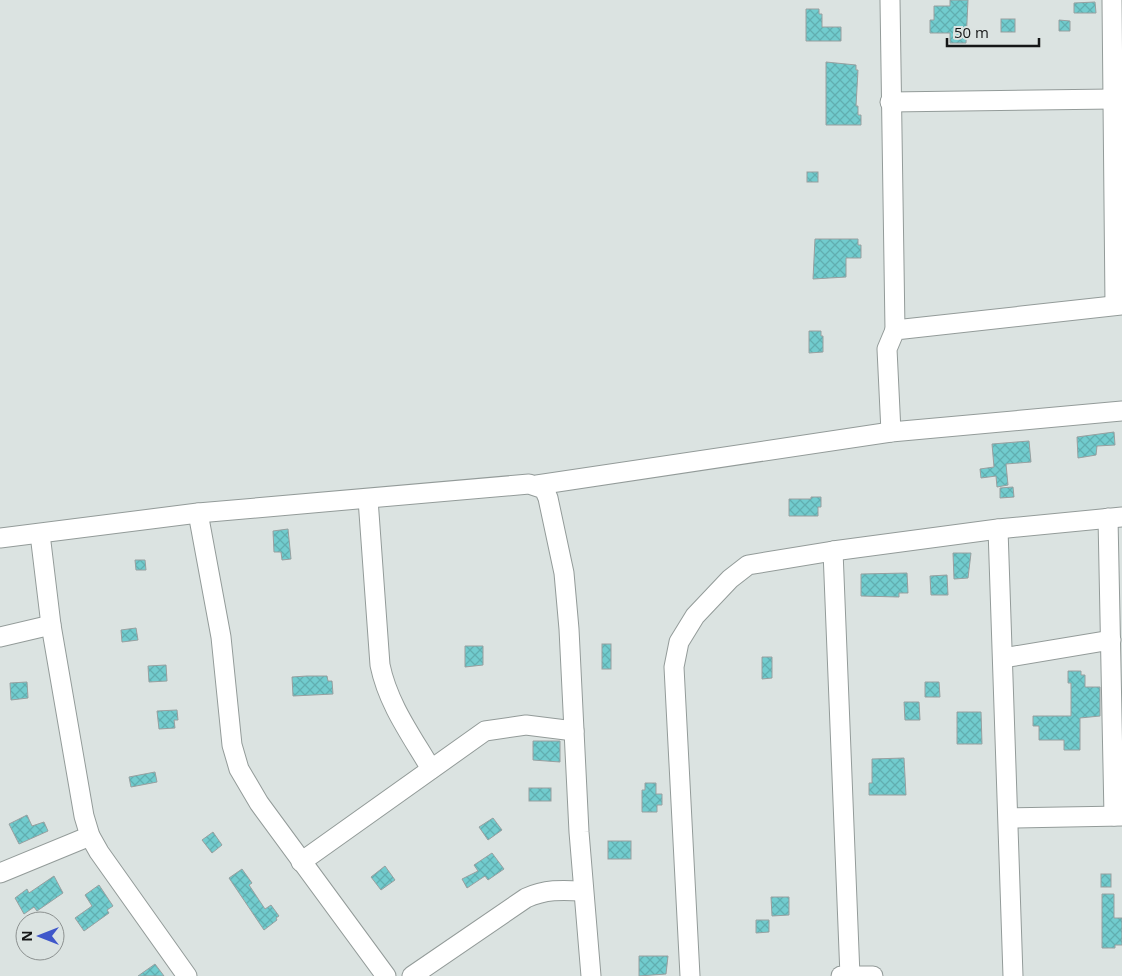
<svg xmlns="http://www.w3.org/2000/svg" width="1122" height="976" viewBox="0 0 1122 976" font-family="'Open Sans',sans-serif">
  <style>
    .building { fill: url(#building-cross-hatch); stroke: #98a0a0 }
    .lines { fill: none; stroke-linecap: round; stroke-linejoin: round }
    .minor-casing { stroke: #939b99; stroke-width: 21 }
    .minor { stroke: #fff; stroke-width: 19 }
  </style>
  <defs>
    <pattern id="building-cross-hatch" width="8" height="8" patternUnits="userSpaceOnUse" patternTransform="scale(1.25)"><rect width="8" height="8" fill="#71ccce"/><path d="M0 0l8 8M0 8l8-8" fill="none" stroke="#61aeb0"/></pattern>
  </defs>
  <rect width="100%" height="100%" fill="#dbe3e1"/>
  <!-- building -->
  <g class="building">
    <polygon points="950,0 968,0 966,43 950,43 950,33 930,33 930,20 934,20 934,6 950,6"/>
    <polygon points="1095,2 1096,13 1074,13 1074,3"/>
    <polygon points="806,9 819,9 819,14 822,14 822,27 841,27 841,41 806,41"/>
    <rect x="1001" y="19" width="14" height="13"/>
    <polygon points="1059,20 1070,21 1070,31 1059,31"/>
    <polygon points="826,62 856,65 856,70 858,70 856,106 858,106 858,115 861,115 861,125 826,125"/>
    <rect x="807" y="172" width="11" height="10"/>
    <polygon points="815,239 858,239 858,245 861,245 861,258 846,258 846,277 813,279"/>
    <polygon points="809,331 821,331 821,336 823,336 823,352 809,353"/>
    <polygon points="1114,432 1115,445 1097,446 1096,455 1078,458 1077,437"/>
    <polygon points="1029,441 1031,462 1006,464 1008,485 997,487 996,476 981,478 980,469 994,467 992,444"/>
    <polygon points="1013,487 1014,497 1000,498 1000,488"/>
    <polygon points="811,497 821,497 821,507 818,507 818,516 789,516 789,499 811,499"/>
    <polygon points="288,529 291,559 282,560 281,552 274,552 273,531"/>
    <polygon points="953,553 971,553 968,578 954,579"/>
    <polygon points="135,560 145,560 146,570 136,570"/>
    <polygon points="907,573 908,593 899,593 899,597 861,596 861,574"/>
    <polygon points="947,575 948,595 931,595 930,576"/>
    <polygon points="136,628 138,640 122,642 121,630"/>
    <rect x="602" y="644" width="9" height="25"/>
    <polygon points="465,646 483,646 483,665 465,667"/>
    <polygon points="762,657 772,657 772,678 762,679"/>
    <polygon points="166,665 167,681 149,682 148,666"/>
    <polygon points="1068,671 1081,671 1081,675 1085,675 1085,687 1100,687 1100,716 1080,718 1080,750 1064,750 1064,740 1039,740 1039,726 1033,726 1033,716 1071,716 1071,683 1068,683"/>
    <polygon points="307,676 327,676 328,681 332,681 333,694 293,696 292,677"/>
    <polygon points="27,682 28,698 11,700 10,683"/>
    <polygon points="925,682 939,682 940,697 925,697"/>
    <polygon points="904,702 919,702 920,720 905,720"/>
    <polygon points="177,710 178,720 174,720 175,728 159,729 157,711"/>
    <polygon points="957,712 981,712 982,744 957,744"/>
    <polygon points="533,741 560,741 560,762 533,760"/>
    <polygon points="904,758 906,795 869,795 869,783 872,783 872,759"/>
    <polygon points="155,772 157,782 131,787 129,777"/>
    <polygon points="645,783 656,783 656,794 662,794 662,805 657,805 657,812 642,812 642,790 645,790"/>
    <rect x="529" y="788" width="22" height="13"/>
    <polygon points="27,815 32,826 44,822 48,831 19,844 9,824"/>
    <polygon points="493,818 502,830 488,840 479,827"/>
    <polygon points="213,832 222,845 212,853 202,840"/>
    <rect x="608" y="841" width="23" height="18"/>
    <polygon points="492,853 504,869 488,880 485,876 467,888 462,879 478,871 474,865"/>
    <polygon points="385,866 395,880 381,890 371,877"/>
    <polygon points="242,869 252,883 249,885 265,909 271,905 279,916 276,918 277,920 264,930 229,878"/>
    <rect x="1101" y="874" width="10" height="13"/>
    <polygon points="54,876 63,893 37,911 34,907 24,914 15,898 27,889 29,893"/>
    <polygon points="99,885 113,906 107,910 109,913 84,931 75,918 92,906 85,895"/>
    <polygon points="1102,894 1114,894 1114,918 1122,918 1122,945 1115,945 1115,948 1102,948"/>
    <polygon points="771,897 789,897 789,915 772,916"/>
    <polygon points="756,920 769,920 769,932 756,933"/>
    <polygon points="639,956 668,956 666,974 639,976"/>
    <polygon points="155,964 164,976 138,976"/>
  </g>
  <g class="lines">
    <!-- minor casing -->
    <g class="minor-casing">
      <g id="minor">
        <polyline points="890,0 895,330"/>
        <polyline points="1112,0 1115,305"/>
        <polyline points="890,102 1113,99"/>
        <polyline points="891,432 887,349 895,330 1122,305"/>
        <polyline points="537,485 891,432 1122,411"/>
        <path d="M368,499L380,665C388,704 411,735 431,769"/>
        <polyline points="198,513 221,637 232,745 239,769 259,803 386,976"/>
        <polyline points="1108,518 1114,816"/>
        <polyline points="998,529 1013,976"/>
        <polyline points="40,534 51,625 84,816 90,836 99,852 187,976"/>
        <polyline points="0,538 198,513 529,484 544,489 548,498 564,573 569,629 579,832 591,976"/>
        <polyline points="833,551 850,976"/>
        <polyline points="0,637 51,625"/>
        <polyline points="1003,658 1111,640"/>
        <polyline points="1009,818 1122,816"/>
        <polyline points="301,862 485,731 526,725 574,731"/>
        <polyline points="0,873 90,836"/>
        <path d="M412,976L526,898C546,889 562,890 583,891"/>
        <polyline points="690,976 674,667 679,642 695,616 730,579 748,565 833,551 998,529 1122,517"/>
        <polyline points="841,976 873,976"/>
      </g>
    </g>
    <!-- minor -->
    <use href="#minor" class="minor"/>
  </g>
  <!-- north arrow -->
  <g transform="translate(40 936) rotate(270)"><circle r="24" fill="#dbe3e1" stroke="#8c9190"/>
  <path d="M0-4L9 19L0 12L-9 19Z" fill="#3f57ca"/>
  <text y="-8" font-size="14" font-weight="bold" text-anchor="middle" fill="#151717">N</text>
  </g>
  <!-- scale -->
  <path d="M947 38v8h92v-8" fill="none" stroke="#151717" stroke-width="2.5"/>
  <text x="954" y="38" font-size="15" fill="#151717" stroke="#dbe3e1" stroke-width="4" paint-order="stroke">50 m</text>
</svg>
